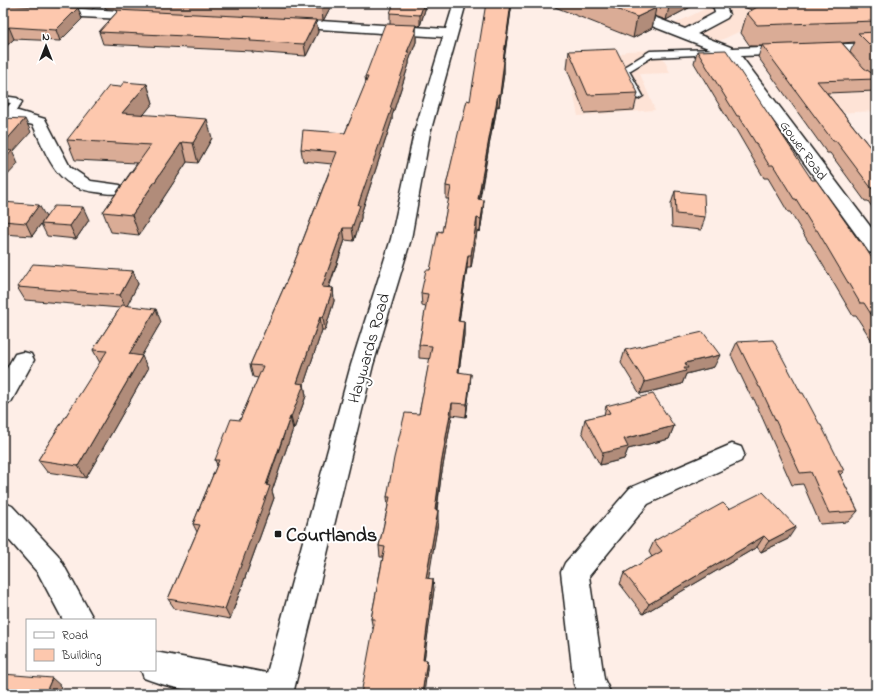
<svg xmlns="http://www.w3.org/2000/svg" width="879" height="697" viewBox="0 0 879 697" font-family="'Indie Flower',sans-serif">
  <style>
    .built { fill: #fee3d6 }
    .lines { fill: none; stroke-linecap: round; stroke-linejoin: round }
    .service-casing { stroke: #1c1c1c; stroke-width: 3 }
    .minor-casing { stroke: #1c1c1c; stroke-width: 3 }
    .service { fill: #fff; fill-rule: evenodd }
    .minor { fill: #fff; fill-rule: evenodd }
    .wall { fill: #daac96; stroke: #1c1c1c; fill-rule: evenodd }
    .shaded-wall { fill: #b18c7a; stroke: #1c1c1c }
    .building { fill: #fdc8ae; stroke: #1c1c1c }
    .poi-dot { fill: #1c1c1c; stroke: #fff; stroke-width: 1.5 }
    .labels { text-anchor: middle; stroke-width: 4; stroke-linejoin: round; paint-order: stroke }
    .far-street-label { font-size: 14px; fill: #1c1c1c; stroke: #fff }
    .street-label { font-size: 17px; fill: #1c1c1c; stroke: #fff }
    .near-poi-label { font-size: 20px; font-weight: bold; fill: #1c1c1c; stroke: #fff; text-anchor: start }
  </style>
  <rect width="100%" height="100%" fill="#feeee7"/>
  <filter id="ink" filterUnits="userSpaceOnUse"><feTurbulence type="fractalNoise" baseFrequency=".025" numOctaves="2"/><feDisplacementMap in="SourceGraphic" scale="8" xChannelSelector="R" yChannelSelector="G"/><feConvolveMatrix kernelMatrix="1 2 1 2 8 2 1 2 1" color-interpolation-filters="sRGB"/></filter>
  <g filter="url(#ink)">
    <!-- built -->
    <g class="built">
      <polygon points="713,3 876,3 876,111 836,113 768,18 717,42 672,25 715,4"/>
      <polygon points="660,50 670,73 640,74 655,110 578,116 566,56 615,59 626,51"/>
    </g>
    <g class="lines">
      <!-- service casing -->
      <g class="service-casing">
        <g id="service">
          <polygon points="715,49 718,50 719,52 718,54 652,57 629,71 643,96 638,99 633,96 619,70 650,51"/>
          <path d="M3,96L17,98L22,102C17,109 12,119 3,117V112L11,103L3,102Z"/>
        </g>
      </g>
      <!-- minor casing -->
      <g class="minor-casing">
        <g id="minor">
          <path d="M454,3H466L430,133L411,239L373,365L293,694C243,694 191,697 144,678L141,670H155V652L267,673L351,365L391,239L414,133L443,37L288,27L283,26L281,23L283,20L288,19L446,29Z"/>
          <polygon points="600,3 618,3 685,29 715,13 714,8 707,3 724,3 726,6 729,15 727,18 697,34 733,48 876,43 876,51 741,56 876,234 876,254 869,252 726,55 601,6"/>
          <polygon points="17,6 146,12 151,13 153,16 151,19 146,20 17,14 3,15 3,7"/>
          <path d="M3,110L18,111L45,119L70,167L91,181L120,185L123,189L120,193C112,195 104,193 96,192C56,188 48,157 33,125L17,121L3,120Z"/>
          <polygon points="23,352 31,354 34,360 11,402 3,405 3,375 15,354"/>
          <polygon points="732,444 741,447 744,454 741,461 648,504 589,576 604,679 611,694 578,694 574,684 561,572 565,563 630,488"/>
          <polygon points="3,502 12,506 58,555 94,620 63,620 38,573 3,533"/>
        </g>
      </g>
      <!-- service -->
      <use href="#service" class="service"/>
      <!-- minor -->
      <use href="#minor" class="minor"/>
    </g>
    <!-- wall -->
    <g class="wall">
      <polygon points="19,3 98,3 93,9 78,8 82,19 60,41 14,39 3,49 3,5 69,7 19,5"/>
      <polygon points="100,3 330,3 330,8 323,21 316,21 318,32 306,56 252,52 252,51 103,44 99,32 117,12 116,10 107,9"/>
      <polygon points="427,3 420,26 416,26 416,42 409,61 409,64 392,116 392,120 361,214 361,218 354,241 345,240 329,288 333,288 334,301 325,330 322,330 304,384 306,396 294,429 293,429 272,491 274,498 230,619 175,609 168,599 197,532 193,524 217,465 215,460 240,420 258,378 253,377 250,365 291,271 332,164 303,161 301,149 345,133 366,83 365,77 390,24 390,13"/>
      <polygon points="512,3 504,61 504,73 499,107 497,106 493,129 492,129 480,199 483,213 480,232 477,231 471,268 467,268 459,322 464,322 464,335 459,372 470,386 466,417 452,415 441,477 437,510 438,522 428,578 434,589 424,660 427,660 427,670 373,629 371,619 383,557 380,557 379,546 388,506 387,497 419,414 430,359 419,358 419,345 426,307 422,306 421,293 430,270 442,232 449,199 446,199 446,186 462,121 470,101"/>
      <polygon points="555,3 698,3 666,20 655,16 652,28 633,38 555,7"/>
      <path d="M732,3H876V89L875,91L827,93L870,147L876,151V213L868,201H865L830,153H827L758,57L762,46H750L741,33L747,13L752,10ZM855,42L850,52L842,43Z"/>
      <polygon points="569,51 638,93 634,110 585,113 567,69"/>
      <polygon points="697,51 812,180 875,263 874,265 876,268 876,347 856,316 853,316 810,243 809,243 790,212 788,212 768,178 764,178 735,128 733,128 694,63"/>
      <polygon points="147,84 153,103 143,115 212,138 198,163 187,162 139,235 111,232 103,212 137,163 75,160 67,140 120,87"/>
      <polygon points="675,191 705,217 701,230 672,227 671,204"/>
      <polygon points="3,202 45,217 89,220 76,239 47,236 41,224 32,236 3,234"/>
      <polygon points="133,271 138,284 127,305 161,322 141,356 148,369 86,478 47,472 38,460 100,363 93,350 120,308 25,300 17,287"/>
      <polygon points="737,342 801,393 844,471 840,475 858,511 848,522 820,524 803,484 792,485 754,399 752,399 731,355"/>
      <polygon points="625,350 714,367 686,374 682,384 640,394 621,363"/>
      <polygon points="606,406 674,426 669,439 628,449 624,459 600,465 582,432 585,419 604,415"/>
      <polygon points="729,509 788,539 761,552 757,547 643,614 620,584 624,573 652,557 649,552 654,541"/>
    </g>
    <!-- shaded-wall -->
    <g class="shaded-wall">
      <polygon points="91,3 98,3 93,9"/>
      <polygon points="325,3 330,3 330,8 323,21 322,9"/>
      <polygon points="424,3 427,3 420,26 420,15"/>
      <polygon points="511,3 512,3 502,72 503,61"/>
      <polygon points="670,3 698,3 666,20"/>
      <polygon points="78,8 82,19 60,41 56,30"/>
      <polygon points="656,8 652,28 633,38 637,17"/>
      <polygon points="316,20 318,32 306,56 304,44"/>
      <polygon points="416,25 416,42 409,61 409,64 392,116 392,120 361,214 361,218 354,241 352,228 358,205"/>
      <polygon points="9,27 14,39 3,49 3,33"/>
      <polygon points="504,61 504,73 499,107 500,94"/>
      <polygon points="147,84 153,103 129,133 122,113"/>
      <polygon points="498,94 497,106 493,129 494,117"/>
      <polygon points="493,117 492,129 477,212 478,199"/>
      <polygon points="25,119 31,132 13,152 18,164 3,180 3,144"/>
      <polygon points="207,119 212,138 198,163 193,143"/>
      <polygon points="182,142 187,162 139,235 132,215"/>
      <polygon points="484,200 483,213 480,232 481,219"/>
      <polygon points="39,205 46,217 32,236 26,223"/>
      <polygon points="83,207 89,220 76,239 70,226"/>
      <polygon points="477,218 477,231 471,268 471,255"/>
      <polygon points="343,228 345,240 324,300 322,287"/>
      <polygon points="468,255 467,268 457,334 458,321"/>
      <polygon points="133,271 138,284 126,308 120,295"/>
      <polygon points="333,288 334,301 325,330 323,318"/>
      <polygon points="3,302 6,306 3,309"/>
      <polygon points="156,309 161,322 135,367 129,354"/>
      <polygon points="320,317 322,330 304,384 306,396 294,429 291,417 297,383"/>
      <polygon points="464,322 464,335 457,385 458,372"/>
      <polygon points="720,355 714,367 686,374 682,384 640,394 645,382 685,363"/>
      <polygon points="142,356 148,369 86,478 78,466"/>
      <polygon points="471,374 470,386 466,417 467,404"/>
      <polygon points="452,403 452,415 441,477 435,521 435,510 441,465"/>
      <polygon points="290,417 293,429 272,491 274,498 230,619 225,609"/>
      <polygon points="674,426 669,439 628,449 624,459 600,465 603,453 624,439"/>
      <polygon points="438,510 438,522 427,588 426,578"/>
      <polygon points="796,527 788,539 761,552 769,541"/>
      <polygon points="764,536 757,547 643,614 649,604"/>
      <polygon points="433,579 434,589 423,669 423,660"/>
      <polygon points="3,585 6,589 3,592"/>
      <polygon points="427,660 427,670 424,694 422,694"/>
      <polygon points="52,678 62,687 59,694 45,694"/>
    </g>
    <!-- building -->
    <g class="building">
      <polygon points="198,3 325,3 322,9"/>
      <polygon points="394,3 424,3 420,15 390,13"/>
      <polygon points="486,3 511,3 503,61 504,61 500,94 498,94 494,117 493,117 478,199 484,200 481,219 477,218 471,255 468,255 458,321 464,322 458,372 471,374 467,404 452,403 441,465 435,510 438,510 426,578 433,579 423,660 427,660 422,694 361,694 375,619 371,619 385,547 379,546 390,497 387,497 394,458 405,413 419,414 432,346 419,345 428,294 421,293 426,270 430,270 438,231 442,232 451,187 446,186 461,121 462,121 467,100 470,101"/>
      <polygon points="600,3 644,3 656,8 637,17"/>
      <polygon points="764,3 876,3 876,21 757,25 747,13"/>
      <polygon points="3,5 78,8 56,30 9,27 3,33"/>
      <polygon points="116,10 316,20 304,44 250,41 251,39 99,32 118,11"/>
      <polygon points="385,24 416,25 414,31 416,31 407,52 409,52 390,108 392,108 358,205 360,205 352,228 343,228 322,287 333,288 323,318 320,317 297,383 304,384 291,417 290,417 266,485 270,486 225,609 168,599 200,525 193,524 219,460 215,460 231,419 240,420 263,366 250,365 291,271 337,152 301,149 303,130 345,133 368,77 365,77"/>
      <polygon points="876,32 876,51 858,33"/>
      <polygon points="841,42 864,68 876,76 876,79 817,81 870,147 873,147 876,151 876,191 874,188 872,189 836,141 833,141 762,45"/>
      <polygon points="616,49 638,93 588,95 569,51"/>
      <polygon points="726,50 812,180 816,180 859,241 861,241 875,263 872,263 876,268 876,322 864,303 860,303 817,230 815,230 796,199 794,199 773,165 769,165 739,116 737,116 697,51"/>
      <polygon points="124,82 147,84 122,113 207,119 193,143 182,142 132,215 103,212 151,145 67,140 109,86 120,87"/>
      <polygon points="3,118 25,119 3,144"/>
      <polygon points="3,150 12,151 3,161"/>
      <polygon points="675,191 704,194 705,217 676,214"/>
      <polygon points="3,202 39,205 26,223 3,221"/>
      <polygon points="54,206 83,207 70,226 41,224"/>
      <polygon points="33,264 133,271 120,295 17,287"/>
      <polygon points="122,305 156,309 129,354 142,356 78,466 38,460 107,351 93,350"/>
      <polygon points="703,332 720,355 685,363 688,368 684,368 686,371 645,382 625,350"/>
      <polygon points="773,340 801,393 803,393 820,425 821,425 844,471 838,471 858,511 829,513 811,472 800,473 760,387 759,387 737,342"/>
      <polygon points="653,394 674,426 624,439 628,447 603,453 585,419 610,413 606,406"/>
      <polygon points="763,492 796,527 769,541 764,536 649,604 624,573 662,551 654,541 723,503 729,509"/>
      <polygon points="3,674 52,678 45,694 3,694"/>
    </g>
  </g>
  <!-- markers -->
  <rect class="poi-dot" x="274" y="530" width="8" height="8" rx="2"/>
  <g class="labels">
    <!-- far-street labels -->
    <g class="far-street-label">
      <text transform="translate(804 150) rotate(54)" y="5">Gower Road</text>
    </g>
    <!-- street labels -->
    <g class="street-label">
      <text transform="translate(368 348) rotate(-74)" y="6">Haywards Road</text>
    </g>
    <!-- near-poi labels -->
    <g class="near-poi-label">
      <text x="286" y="541">Courtlands</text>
    </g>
  </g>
  <!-- margin -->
  <rect width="879" height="697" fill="none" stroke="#fff" stroke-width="16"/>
  <rect x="8" y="8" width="863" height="681" fill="none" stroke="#1c1c1c" stroke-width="1.5" filter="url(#ink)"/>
  <!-- legend -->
  <rect x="26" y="619" width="130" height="52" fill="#ffffff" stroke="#a4a4a4"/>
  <rect x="34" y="632" width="20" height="6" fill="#ffffff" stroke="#a4a4a4"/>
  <text x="62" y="639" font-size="12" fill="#1c1c1c">Road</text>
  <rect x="34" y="649" width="20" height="12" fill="#fdc8ae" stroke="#a4a4a4"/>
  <text x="62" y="659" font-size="12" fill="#1c1c1c">Building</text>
  <!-- north arrow -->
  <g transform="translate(46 46)" stroke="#ffffff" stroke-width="3" paint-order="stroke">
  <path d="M0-3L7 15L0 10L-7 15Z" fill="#1c1c1c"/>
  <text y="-6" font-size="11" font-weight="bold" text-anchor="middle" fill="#1c1c1c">N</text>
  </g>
</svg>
